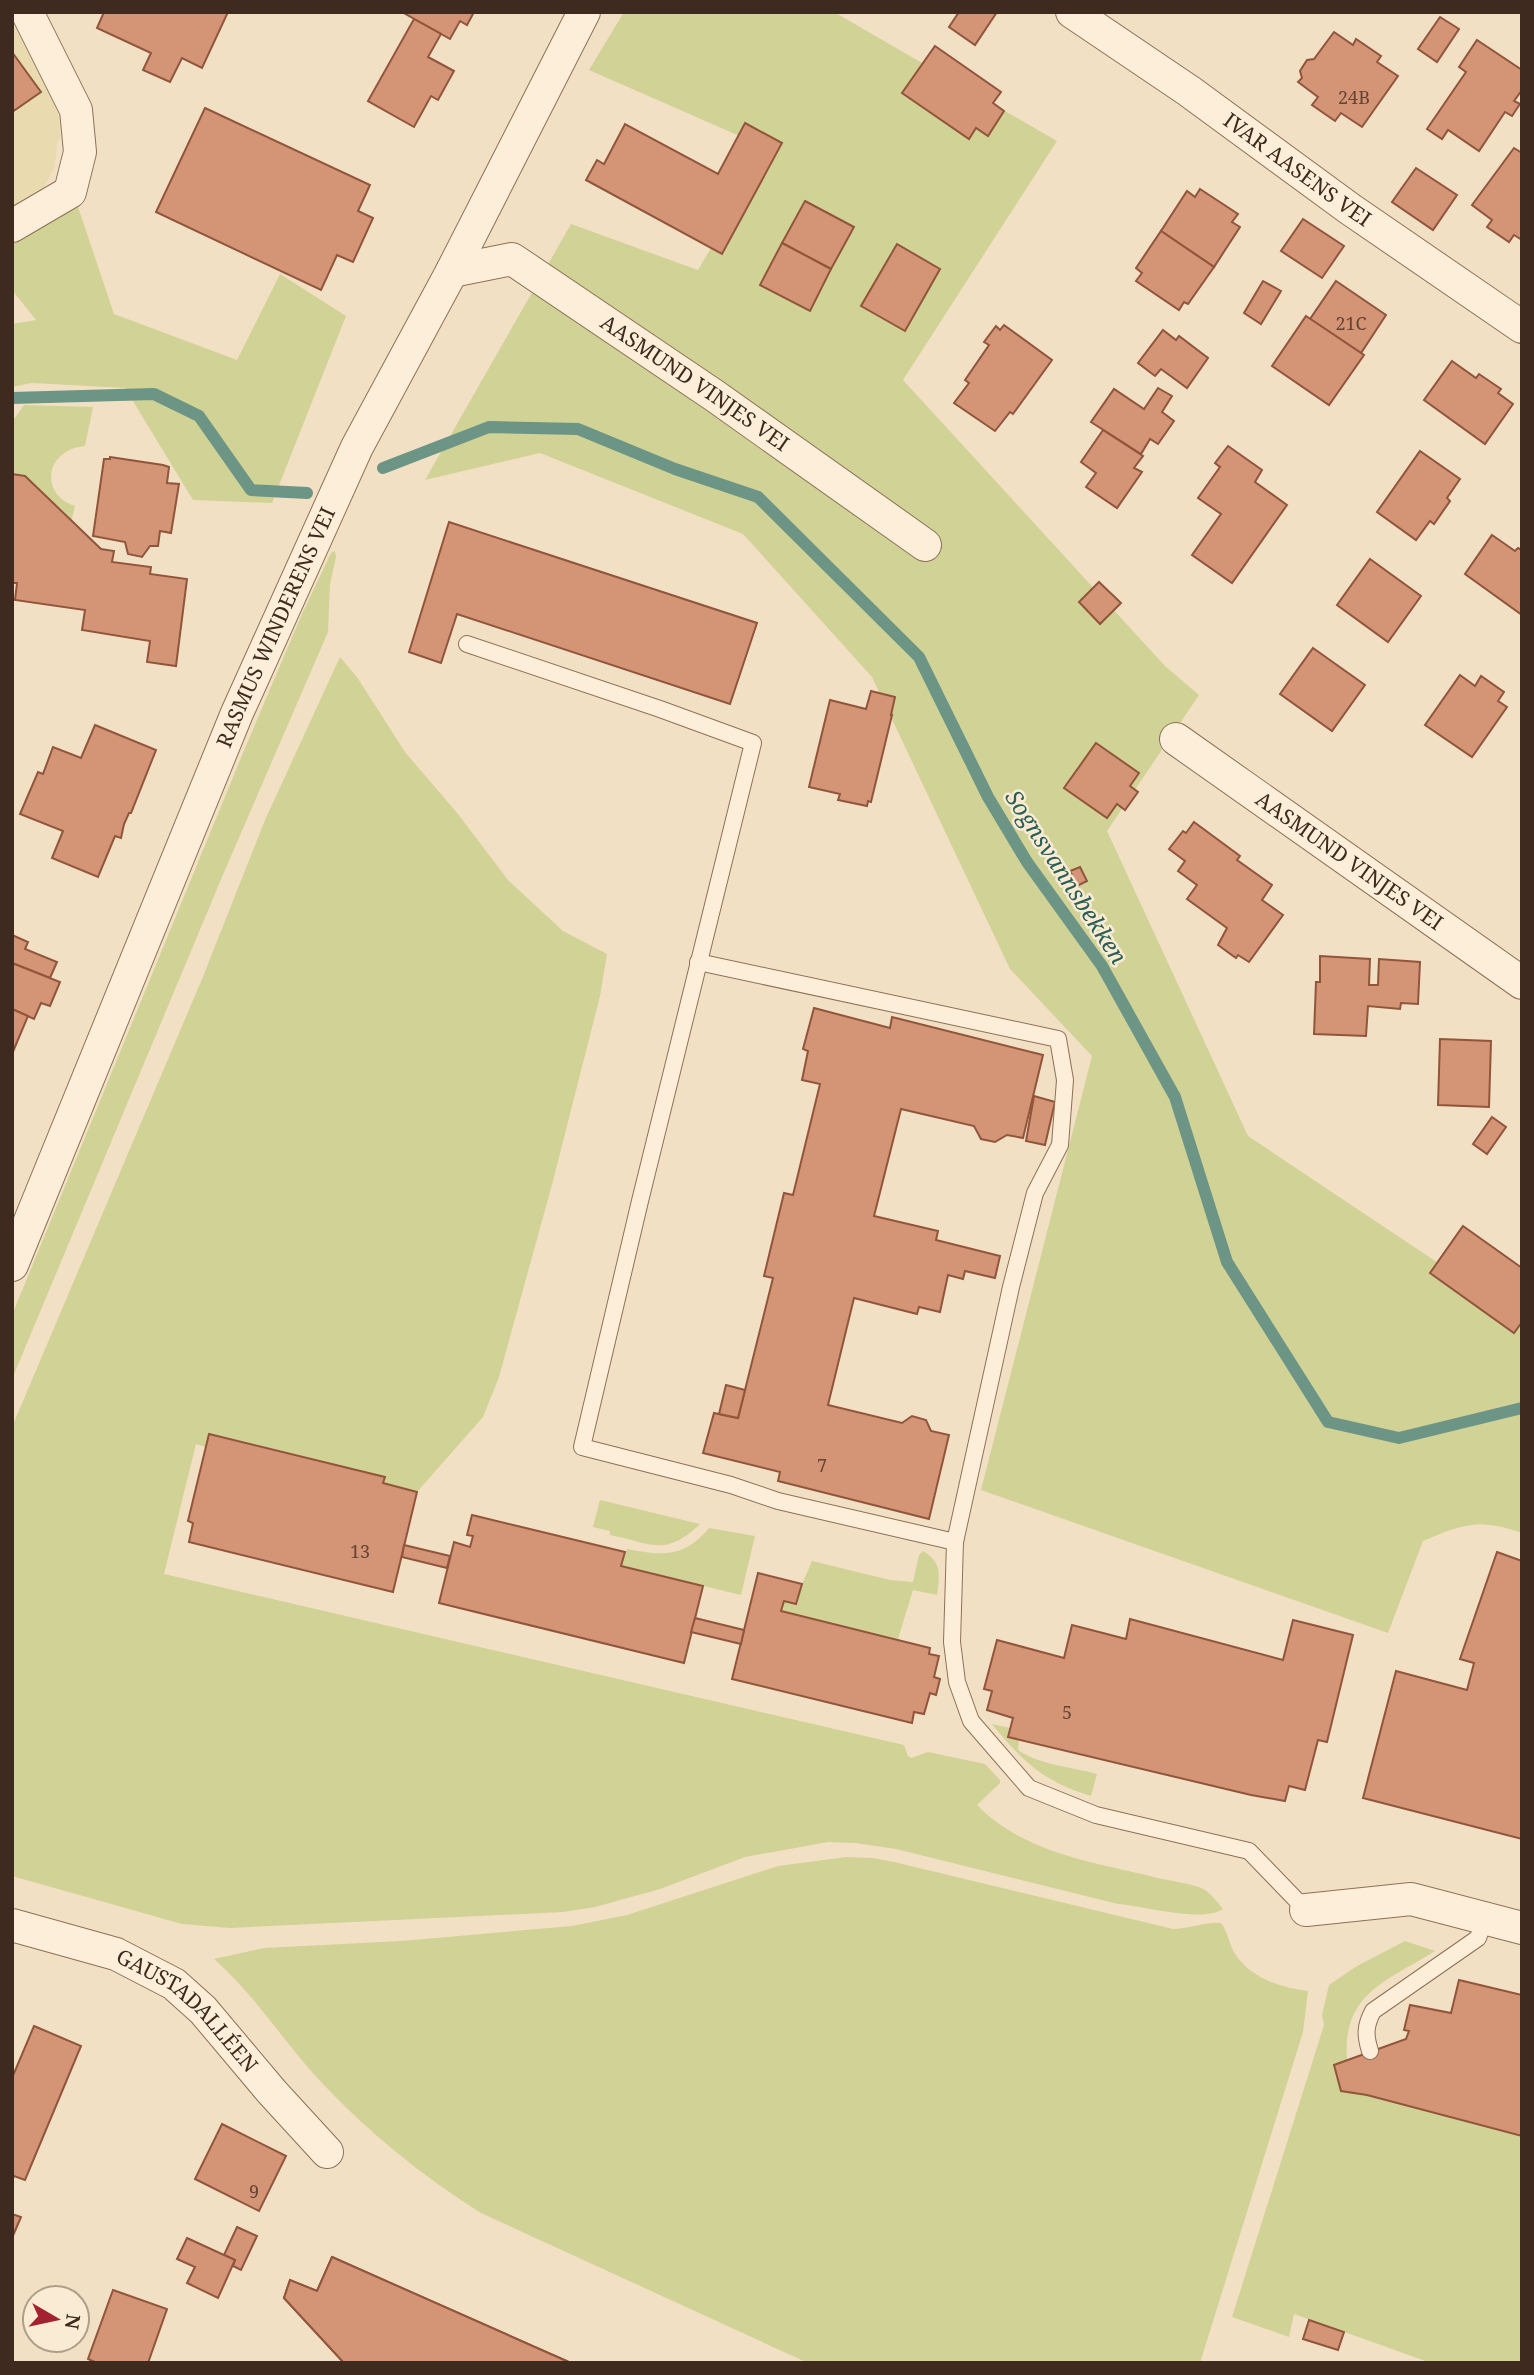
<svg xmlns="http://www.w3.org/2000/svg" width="1534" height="2375" viewBox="0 0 1534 2375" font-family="'Noto Serif',serif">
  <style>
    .farmland { fill: #e9dab0 }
    .green { fill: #d1d296 }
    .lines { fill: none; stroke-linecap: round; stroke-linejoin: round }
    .stream { stroke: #6c9586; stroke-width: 12 }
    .building { fill: #d49476; stroke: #91553c; stroke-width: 2 }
    .lane-casing { stroke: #8f7058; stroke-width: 18 }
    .street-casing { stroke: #8f7058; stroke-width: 34 }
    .lane { stroke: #fceed8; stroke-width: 16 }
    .street { stroke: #fceed8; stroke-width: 32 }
    .labels { text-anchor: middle; stroke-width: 5; stroke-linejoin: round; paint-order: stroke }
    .number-label { font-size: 18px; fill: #644434 }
    .street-label { font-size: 21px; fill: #3e2a1e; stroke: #f9ebd4 }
    .water-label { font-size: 23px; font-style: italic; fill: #2b5f56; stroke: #f9ebd4 }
  </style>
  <rect width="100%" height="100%" fill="#f2e0c4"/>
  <!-- farmland -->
  <polygon class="farmland" points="12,22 53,98 59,119 60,137 57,144 55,167 44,188 35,196 12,208"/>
  <!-- green -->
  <g class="green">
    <path d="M624,12H834L1057,141L903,380L1165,666L1199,695L1107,831L1248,1136L1522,1319V1533C1480,1518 1462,1524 1423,1541L1388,1633L981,1490L1092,1056L1010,969L872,677L743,534L540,453L425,480L571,224L698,270L769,149L589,70Z"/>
    <polygon points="75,198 114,314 237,360 280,274 346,316 272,503 193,500 125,388 32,383 12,387 12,324 36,320 12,290 12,238"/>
    <path d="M24,405L93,407L85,446C46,449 38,494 75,506L72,518L74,526L12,574V422Z"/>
    <polygon points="335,551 336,557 330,584 328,632 222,877 12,1379 12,1315 245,748 302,614 331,553"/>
    <path d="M340,657L357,677L405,752L458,814L508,880L563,931L607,954L600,996L553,1181L499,1377L483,1417L417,1492L383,1483L384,1477L209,1434L206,1447L196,1444L164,1574L904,1745L908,1756L911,1758L928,1752L985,1764L1000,1780V1783L977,1805C1025,1854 1094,1862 1158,1878C1170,1881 1196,1884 1205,1890C1212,1895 1218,1903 1223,1909C1202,1923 1144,1906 1118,1904L896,1849L855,1843L828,1842L745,1857L660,1889L595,1907L563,1912L230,1928L182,1924L12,1876V1427L202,979L265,820Z"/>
    <path d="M600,1500L700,1524C665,1558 651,1543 610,1535V1531L593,1527Z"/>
    <path d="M709,1528L755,1536L741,1595L621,1566L627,1549C662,1556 684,1558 709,1528Z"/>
    <path d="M923,1551C942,1562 940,1576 937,1595L913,1590L898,1639L781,1611L784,1601L797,1604L802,1584L812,1561L890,1580L913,1582L919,1555Z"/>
    <path d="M992,1724L1010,1728L1008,1737L1019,1741L1018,1750C1039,1765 1072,1767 1097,1774L1091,1796C1044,1782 1022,1761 992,1724Z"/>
    <path d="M847,1857L873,1858L894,1862L1173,1929C1188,1929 1208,1921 1221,1923C1228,1932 1229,1944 1235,1954C1252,1979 1280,1987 1308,1991L1303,2032L1200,2363H808L481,2213C422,2176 368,2132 320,2081C282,2040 256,1996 214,1959L264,1948L401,1941L572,1926L627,1915L778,1866Z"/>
    <path d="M1405,1941L1435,1951C1386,1982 1342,1993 1347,2060L1334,2065L1342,2091L1367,2095L1522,2136V2363H1431L1294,2314L1289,2337L1232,2317L1324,2025L1322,2015L1329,1985L1357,1966Z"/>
  </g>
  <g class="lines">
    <!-- stream -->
    <g class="stream">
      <polyline points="12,398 154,394 199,416 251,490 307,493"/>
      <polyline points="383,468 489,427 578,429 675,469 758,497 919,657 988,797 1027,862 1102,966 1175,1097 1227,1262 1328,1422 1399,1438 1522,1408"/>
    </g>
  </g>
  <!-- building -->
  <g class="building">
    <polygon points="104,12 228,12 202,68 182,58 170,82 143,70 151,53 97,28"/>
    <polygon points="402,12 474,12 467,25 460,21 450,39"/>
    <polygon points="959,12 997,12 975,45 949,27"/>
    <polygon points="1440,17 1459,29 1437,62 1418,49"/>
    <polygon points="414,19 441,34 428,57 454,71 438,100 431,96 414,127 368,101"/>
    <polygon points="1334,32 1353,45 1356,39 1381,56 1377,62 1398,76 1362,127 1341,113 1335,121 1312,105 1318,97 1298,82 1302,78 1300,71 1307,60 1314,59"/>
    <polygon points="1477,40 1522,70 1522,90 1514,101 1520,104 1512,116 1505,112 1479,151 1448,130 1442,139 1427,129 1466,72 1459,67"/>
    <polygon points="935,46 1001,92 993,103 1004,111 988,136 976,128 969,139 902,93"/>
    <polygon points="12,52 41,92 12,112"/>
    <polygon points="205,108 370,185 358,211 373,218 353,262 337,255 321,290 156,212"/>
    <polygon points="745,123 782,143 722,254 586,180 597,160 604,164 625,124 718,174"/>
    <polygon points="1514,148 1522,153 1522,240 1514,235 1509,242 1487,227 1492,220 1472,205"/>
    <polygon points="1416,168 1457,195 1433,230 1392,202"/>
    <polygon points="1200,189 1238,214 1232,222 1240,227 1214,267 1161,231 1187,191 1195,197"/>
    <polygon points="805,201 854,227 831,269 782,243"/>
    <polygon points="1303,219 1344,246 1322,278 1281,251"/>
    <polygon points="1161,231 1214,267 1188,304 1184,302 1179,310 1136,281 1142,273 1136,268"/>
    <polygon points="782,243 831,269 810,311 760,285"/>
    <polygon points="897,244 940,269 905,331 861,306"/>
    <polygon points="1263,281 1281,291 1261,324 1244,313"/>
    <polygon points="1336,281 1386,315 1361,353 1310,319"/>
    <polygon points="1306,316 1364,355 1329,405 1272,366"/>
    <polygon points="1004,325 1052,360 1013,414 1010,412 995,431 954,403 969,383 965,380 989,345 984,342 996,326 1000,330"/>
    <polygon points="1163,330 1176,340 1179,336 1208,358 1187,388 1161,369 1155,376 1138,363"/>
    <polygon points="1452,361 1476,378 1479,374 1501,389 1498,393 1513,404 1485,444 1424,400"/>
    <polygon points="1158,388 1172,396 1162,412 1174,421 1158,444 1150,439 1141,454 1091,422 1114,389 1144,409"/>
    <polygon points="1103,430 1143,456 1134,468 1142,472 1117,508 1086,487 1096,473 1081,462"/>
    <polygon points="1228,446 1262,470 1255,482 1287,505 1232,583 1192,555 1221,514 1198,498 1220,467 1215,463"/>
    <polygon points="1420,451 1460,479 1447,498 1450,501 1434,524 1430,521 1416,540 1377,512"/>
    <polygon points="110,457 163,465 169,467 167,483 179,484 171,533 160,531 158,546 150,546 142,557 128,554 125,542 93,536 104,459 110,459"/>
    <polygon points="12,474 25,476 101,549 114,551 112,562 151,567 150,574 187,579 176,666 147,662 150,641 82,630 85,610 15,600 17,583 12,583"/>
    <polygon points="449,522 757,623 730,704 457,614 441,663 409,652"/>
    <polygon points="1492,535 1515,551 1518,548 1522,550 1522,615 1465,574"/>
    <polygon points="1370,559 1421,596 1388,642 1337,605"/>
    <polygon points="1099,582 1121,603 1100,624 1079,602"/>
    <polygon points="1313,648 1365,685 1332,731 1280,694"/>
    <polygon points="1460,675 1475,686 1481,676 1504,692 1498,701 1507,707 1472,757 1425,725"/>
    <polygon points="871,691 895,697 891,715 892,715 871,802 868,801 867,806 838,800 840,794 809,787 830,700 866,709"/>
    <polygon points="95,725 156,750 131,813 129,813 124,824 121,838 115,836 98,877 52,858 63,831 20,814 38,772 43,774 53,747 81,758"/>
    <polygon points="1096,743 1139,773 1130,786 1138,792 1125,810 1117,804 1107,818 1064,788"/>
    <polygon points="1194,822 1240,856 1237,860 1272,885 1262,900 1283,915 1249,962 1238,955 1236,958 1218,945 1227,928 1187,899 1197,885 1178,871 1185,861 1169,849 1183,831 1186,833"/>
    <polygon points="1080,867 1087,881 1077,886 1070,871"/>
    <polygon points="12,935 28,942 25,949 57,962 50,978 12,963"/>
    <polygon points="1320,956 1370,959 1369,985 1378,985 1379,959 1420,962 1418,1004 1401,1003 1400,1009 1368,1006 1366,1036 1314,1034 1316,982 1320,982"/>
    <polygon points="12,963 60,982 50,1006 41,1003 34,1019 12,1009"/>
    <polygon points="814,1008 890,1028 892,1017 1043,1055 1023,1138 1007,1135 995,1142 981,1139 974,1126 901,1109 874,1216 938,1231 936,1240 1000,1256 995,1278 965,1271 963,1279 948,1275 940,1312 919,1307 917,1314 854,1298 828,1405 902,1423 912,1416 926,1420 931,1431 949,1435 929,1519 778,1481 780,1472 703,1453 714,1413 738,1418 773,1278 764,1276 784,1193 793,1195 820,1084 802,1080 808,1051 803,1049"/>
    <polygon points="12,1009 28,1016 12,1054"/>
    <polygon points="1440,1039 1491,1041 1489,1107 1438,1105"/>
    <polygon points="1034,1096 1055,1102 1045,1145 1026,1141"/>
    <polygon points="1492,1117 1506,1127 1487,1154 1473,1144"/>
    <polygon points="1463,1226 1522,1268 1522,1322 1514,1333 1430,1273"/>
    <polygon points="726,1385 745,1390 738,1418 719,1414"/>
    <polygon points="209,1434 385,1477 383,1483 417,1492 393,1592 189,1542 193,1523 188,1521"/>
    <polygon points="472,1515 625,1552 621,1566 703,1586 684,1663 439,1603 454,1542 470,1547 473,1536 467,1535"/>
    <polygon points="404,1545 450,1556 447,1568 402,1557"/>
    <polygon points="1497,1552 1522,1561 1522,1839 1363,1798 1396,1671 1467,1690 1474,1663 1460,1659"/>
    <polygon points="758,1573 802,1584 796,1604 784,1601 781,1611 930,1648 929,1654 939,1656 934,1677 940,1679 936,1695 930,1693 924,1714 914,1712 912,1723 732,1679"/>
    <polygon points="695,1618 744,1630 741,1644 691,1632"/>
    <polygon points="1130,1619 1283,1660 1293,1620 1353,1635 1327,1742 1318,1740 1305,1790 1289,1786 1285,1801 1251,1795 1008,1737 1013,1718 987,1710 992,1691 984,1689 997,1640 1064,1658 1072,1625 1126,1639"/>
    <polygon points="1459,1980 1522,1995 1522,2136 1367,2095 1341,2091 1334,2065 1406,2039 1409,2031 1404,2030 1410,2005 1451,2013"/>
    <polygon points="34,2026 81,2046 25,2180 14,2176 12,2180 12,2078"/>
    <polygon points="222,2124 286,2156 259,2211 195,2179"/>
    <polygon points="12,2214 21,2217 12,2238"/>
    <polygon points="237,2227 257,2236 241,2270 233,2266 235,2260 224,2255"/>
    <polygon points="187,2238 235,2260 218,2298 187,2283 195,2267 177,2259"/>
    <polygon points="332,2257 571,2363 344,2363 284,2298 290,2280 317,2291"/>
    <polygon points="332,2257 571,2363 344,2363 284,2298 290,2280 317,2291"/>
    <polygon points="113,2290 167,2309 148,2363 97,2363 88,2359"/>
    <polygon points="1309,2320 1344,2332 1338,2350 1303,2339"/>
  </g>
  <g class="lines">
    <!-- lane casing -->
    <g class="lane-casing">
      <g id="lane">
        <polyline points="467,644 660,709 753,743 640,1201 582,1447 731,1485 778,1501 955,1542"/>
        <polyline points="698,962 1058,1039 1065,1080 1060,1145 1035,1193 1011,1287 955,1542 952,1642 957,1682 971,1721 1029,1788 1096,1815 1249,1851 1306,1910"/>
        <path d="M1370,2051C1365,2035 1365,2026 1373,2011L1478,1938L1485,1918"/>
      </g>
    </g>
    <!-- street casing -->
    <g class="street-casing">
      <g id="street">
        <path id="s1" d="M1072,12L1189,91L1350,209L1522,327"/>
        <polyline points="12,226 70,192 80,152 76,110 27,12"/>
        <path id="s2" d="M452,271L512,259L715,396L925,545"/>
        <path id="s3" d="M1176,739L1522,983"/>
        <path id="s4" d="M12,1265L237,713L357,447L452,271L584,12"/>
        <polyline points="1306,1910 1411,1899 1522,1928"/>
        <path id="s5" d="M12,1925L116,1954L174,1984L203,2010L272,2092L327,2152"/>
      </g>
    </g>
    <!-- lane -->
    <use href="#lane" class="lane"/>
    <!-- street -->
    <use href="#street" class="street"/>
  </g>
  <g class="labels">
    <!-- number labels -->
    <g class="number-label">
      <text x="1354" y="104">24B</text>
      <text x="1351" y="330">21C</text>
      <text x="822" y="1472">7</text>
      <text x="360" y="1558">13</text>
      <text x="1067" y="1719">5</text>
      <text x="254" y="2198">9</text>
    </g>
    <!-- street labels -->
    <g class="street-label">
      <text dy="7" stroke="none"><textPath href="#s1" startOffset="275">IVAR AASENS VEI</textPath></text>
      <text dy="7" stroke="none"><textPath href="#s2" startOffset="282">AASMUND VINJES VEI</textPath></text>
      <text dy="7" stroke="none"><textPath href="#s4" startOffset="690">RASMUS WINDERENS VEI</textPath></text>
      <text dy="7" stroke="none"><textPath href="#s3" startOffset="212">AASMUND VINJES VEI</textPath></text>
      <text dy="7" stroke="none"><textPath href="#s5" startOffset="200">GAUSTADALLÉEN</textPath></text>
    </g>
    <!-- water labels -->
    <g class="water-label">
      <text transform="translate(1066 877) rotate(57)" y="8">Sognsvannsbekken</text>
    </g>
  </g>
  <!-- border -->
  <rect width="1534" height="2375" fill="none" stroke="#3e2a1e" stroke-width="28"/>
  <!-- north arrow -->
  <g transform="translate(56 2319) rotate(99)"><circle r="33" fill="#f9ebd4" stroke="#ae9e8b" stroke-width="2"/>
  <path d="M0-5L12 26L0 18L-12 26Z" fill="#a42230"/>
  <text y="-10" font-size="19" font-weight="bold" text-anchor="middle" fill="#3e2a1e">N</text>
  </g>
</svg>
